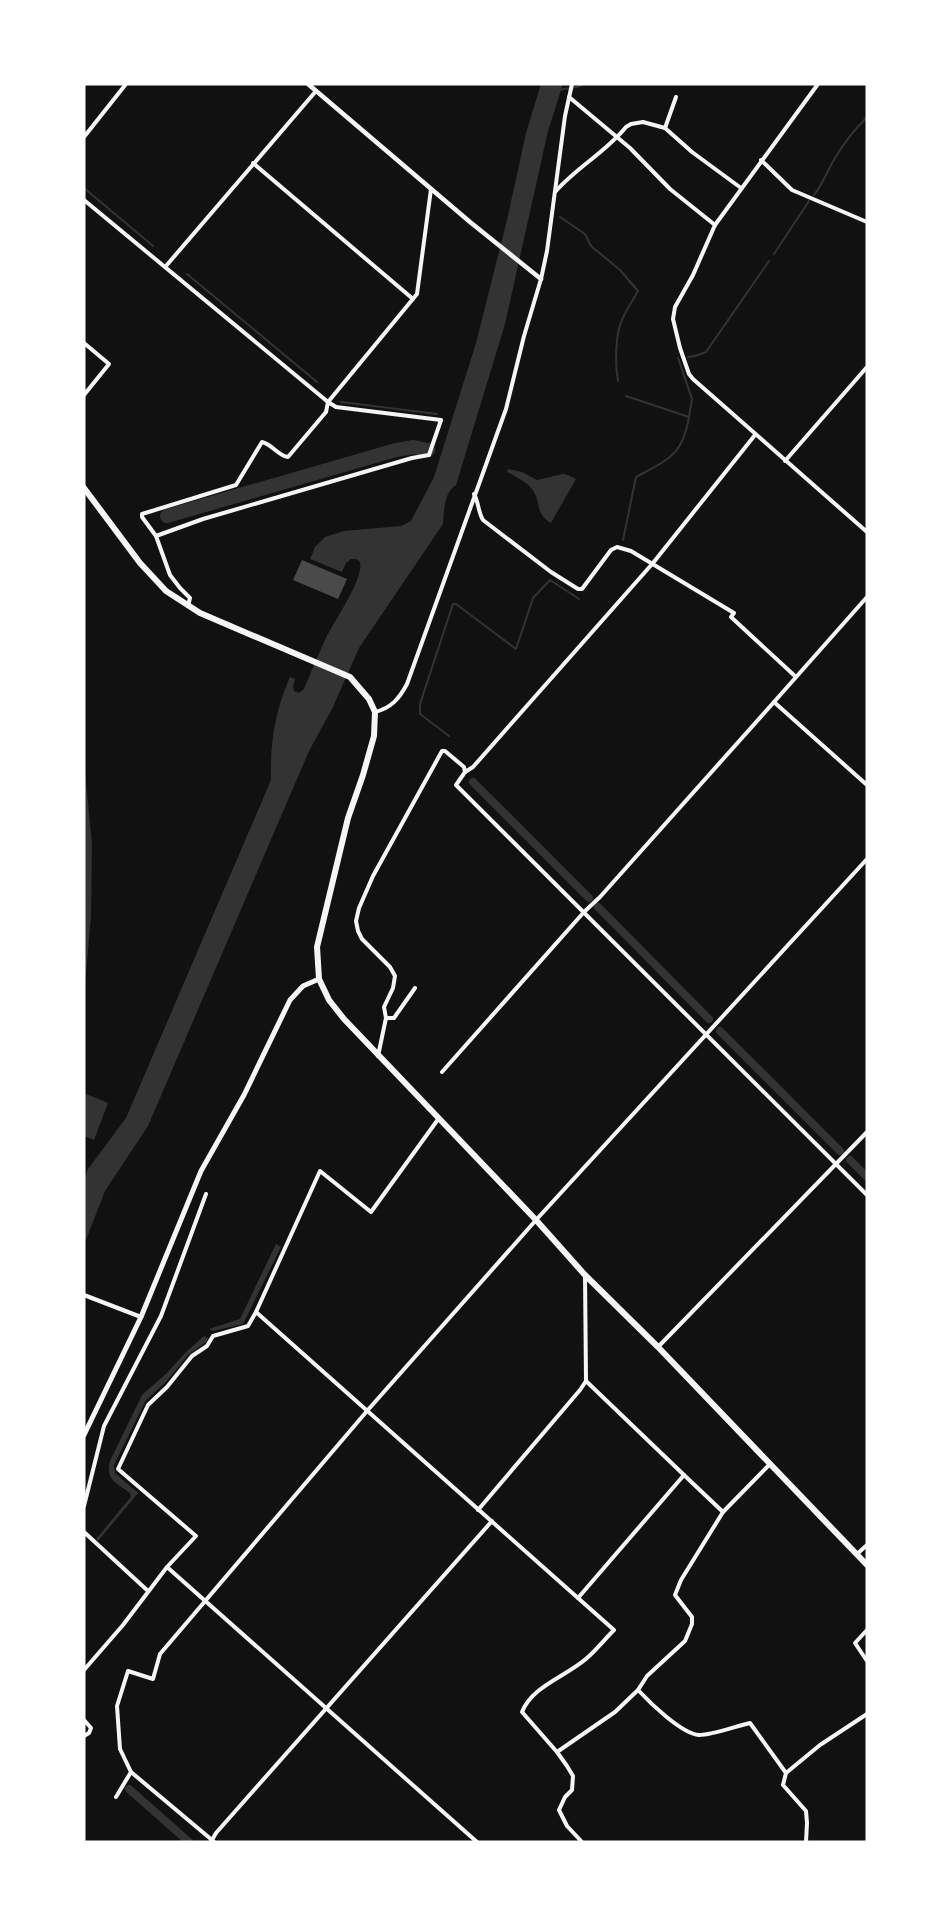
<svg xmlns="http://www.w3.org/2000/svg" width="951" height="1926" viewBox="0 0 951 1926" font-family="'Sofia Sans Condensed',sans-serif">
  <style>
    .water { fill: #333 }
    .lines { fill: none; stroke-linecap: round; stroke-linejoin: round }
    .stream { stroke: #333; stroke-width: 2 }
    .canal { stroke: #333; stroke-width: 8 }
    .river { stroke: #333; stroke-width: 14 }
    .building { fill: #4a4a4a }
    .minor { stroke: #f5f5f5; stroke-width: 4 }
    .tertiary { stroke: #f5f5f5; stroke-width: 4.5 }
    .secondary { stroke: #f5f5f5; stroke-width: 5 }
    .primary { stroke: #f5f5f5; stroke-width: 6 }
  </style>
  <rect width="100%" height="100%" fill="#111"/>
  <!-- water -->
  <g class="water">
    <path d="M541,84H563L548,131L505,324L456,485C444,492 444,511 443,524L359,648L332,709L309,751L148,1126L105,1191L84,1245V1179L88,1169L126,1118L271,780C270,742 275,711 290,677L295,679L293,687L294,691L299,693L304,689C311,672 318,655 326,638C334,621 364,579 360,562L356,559H351L346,563L342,572L310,559L315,547L325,537L344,531L401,526L411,521L434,477L476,343L507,220L526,133Z"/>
    <path d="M508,469L522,472L537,480L563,474L568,475L576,479L551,523C534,513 542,502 532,489C527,482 514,476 507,472Z"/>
    <polygon points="84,763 92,843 91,916 84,996"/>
    <polygon points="84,1093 108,1103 94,1140 84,1136"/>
    <polygon points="276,1244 281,1247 243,1324 213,1331 209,1329 240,1319"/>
    <path d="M204,1336L208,1338L206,1342L188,1355L166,1382L146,1400L114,1465L115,1473L138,1493L98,1541L96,1539L131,1497L130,1493C117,1483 105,1480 110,1461L142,1395L167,1373L185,1353Z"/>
  </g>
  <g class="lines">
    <!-- stream -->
    <g class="stream">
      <polyline points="634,84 636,84"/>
      <polyline points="559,90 576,87 585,84"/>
      <polyline points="84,188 153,246"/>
      <path d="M814,195C823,184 827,171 835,158C844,143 854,130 867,117"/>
      <path d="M560,217L585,234L591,246L620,270L638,291C633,300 626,310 622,320C615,335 615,364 618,381"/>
      <polyline points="774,254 809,201"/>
      <polyline points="187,274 317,382"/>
      <polyline points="688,357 695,356 706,352 769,261"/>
      <polyline points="678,358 692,399 689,417"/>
      <polyline points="341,402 437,414"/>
      <path d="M623,540L636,477C669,459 682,456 689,417L626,396"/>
      <polyline points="449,736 420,714 420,704 453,604 456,604 516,649 533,598 550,580 579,599"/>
    </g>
    <!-- canal -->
    <g class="canal">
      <polyline points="473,782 589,898"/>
      <polyline points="598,907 709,1019"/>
      <polyline points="720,1031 840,1151"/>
      <polyline points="850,1160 867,1177"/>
      <polyline points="129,1789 189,1842"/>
    </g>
    <!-- river -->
    <polyline class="river" points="167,516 396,450 414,447 428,450"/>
  </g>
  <!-- building -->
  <polygon class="building" points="302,560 347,579 338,599 293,580"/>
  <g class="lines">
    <!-- minor -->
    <g class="minor">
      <polyline points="818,84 715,225 693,275 675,307 673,319 680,348 689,374 693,379 867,532"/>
      <polyline points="569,97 630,148 670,189 715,225"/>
      <polyline points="665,128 676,97"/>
      <polyline points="84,137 126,84"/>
      <polyline points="761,160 792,190 867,222"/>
      <polyline points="253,163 413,299"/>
      <path d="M556,191C577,167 606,152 626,127L631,124L643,122L665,128L692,152L741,188"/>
      <polyline points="84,200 328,402 417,294 431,189"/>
      <polyline points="166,266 316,91"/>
      <polyline points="84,343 109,364 84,395"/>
      <polyline points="785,461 867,367"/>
      <path d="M474,494C479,503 478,512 483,520L551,572L578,589H582L611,550L617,547L631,551L734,613L731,617L796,677"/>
      <path d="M156,536L203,519L412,458L429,455L441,420L336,407L328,402L326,412L288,457C278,456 272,444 262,442L236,485L142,514V517L156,536L170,575L180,588L190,598L188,606"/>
      <polyline points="867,597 774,702 867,785"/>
      <path d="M375,712C391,708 399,699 407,684L506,409L524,336L541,279L547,251L565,116L572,84"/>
      <polyline points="465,772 456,785 867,1195"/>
      <polyline points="386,1018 394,1018 415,988"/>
      <polyline points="378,1056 386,1018 384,1007 393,988 395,976 390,967 362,939 358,931 356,921 359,908 373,876 442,751 445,751 464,767 465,772 473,767 653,563 755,435"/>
      <polyline points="442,1072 584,912 600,897 774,702"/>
      <polyline points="585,1275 586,1381 684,1475"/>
      <polyline points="256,1312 320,1171 371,1212 439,1118"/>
      <polyline points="658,1347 867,1132"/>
      <polyline points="84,1506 104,1426 161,1316 206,1194"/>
      <polyline points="478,1510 580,1390 586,1381"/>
      <polyline points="84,1532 148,1591"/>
      <polyline points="857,1554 867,1545"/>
      <polyline points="167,1567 477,1842"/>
      <polyline points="578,1598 684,1475 723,1512"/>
      <polyline points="867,1630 855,1643 867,1661"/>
      <path d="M84,1670L123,1625L167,1567L196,1536L118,1469L148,1405L167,1387L192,1356L207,1346L213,1336L248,1326L256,1312L614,1630C605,1639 597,1649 587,1658C567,1676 532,1686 522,1712L557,1752L567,1766L573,1776L572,1790L565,1797L559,1810L567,1826L582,1842"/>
      <path d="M638,1690C650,1703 682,1734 699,1735C713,1735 736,1726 750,1723L786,1773"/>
      <polyline points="84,1720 91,1728 89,1733 84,1736"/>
      <polyline points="557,1752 615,1712 638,1690 647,1676 685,1641 692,1624 692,1617 675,1595 681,1580 723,1512 770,1464"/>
      <polyline points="131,1772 212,1840 211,1841"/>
      <polyline points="116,1797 131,1772 120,1749 117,1706 128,1671 153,1679 160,1654 367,1411 536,1220 867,859"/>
      <polyline points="214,1842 212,1840 216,1833 492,1521"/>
      <polyline points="806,1842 807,1823 806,1811 783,1785 786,1773 820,1745 867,1714"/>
    </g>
    <!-- tertiary -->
    <g class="tertiary">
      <polyline points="308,84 470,222 541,279"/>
      <polyline points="84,1295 141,1317"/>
    </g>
    <!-- secondary -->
    <polyline class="secondary" points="84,1435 141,1317 201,1171 244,1095 290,1000 303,986 319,979"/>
    <!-- primary -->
    <polyline class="primary" points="84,488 140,563 166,591 200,613 350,677 369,699 375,712 374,736 363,775 348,818 317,947 319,979 329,1000 344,1019 536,1220 585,1275 658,1347 867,1565"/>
  </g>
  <!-- border -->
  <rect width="951" height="1926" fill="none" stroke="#ffffff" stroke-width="171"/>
</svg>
